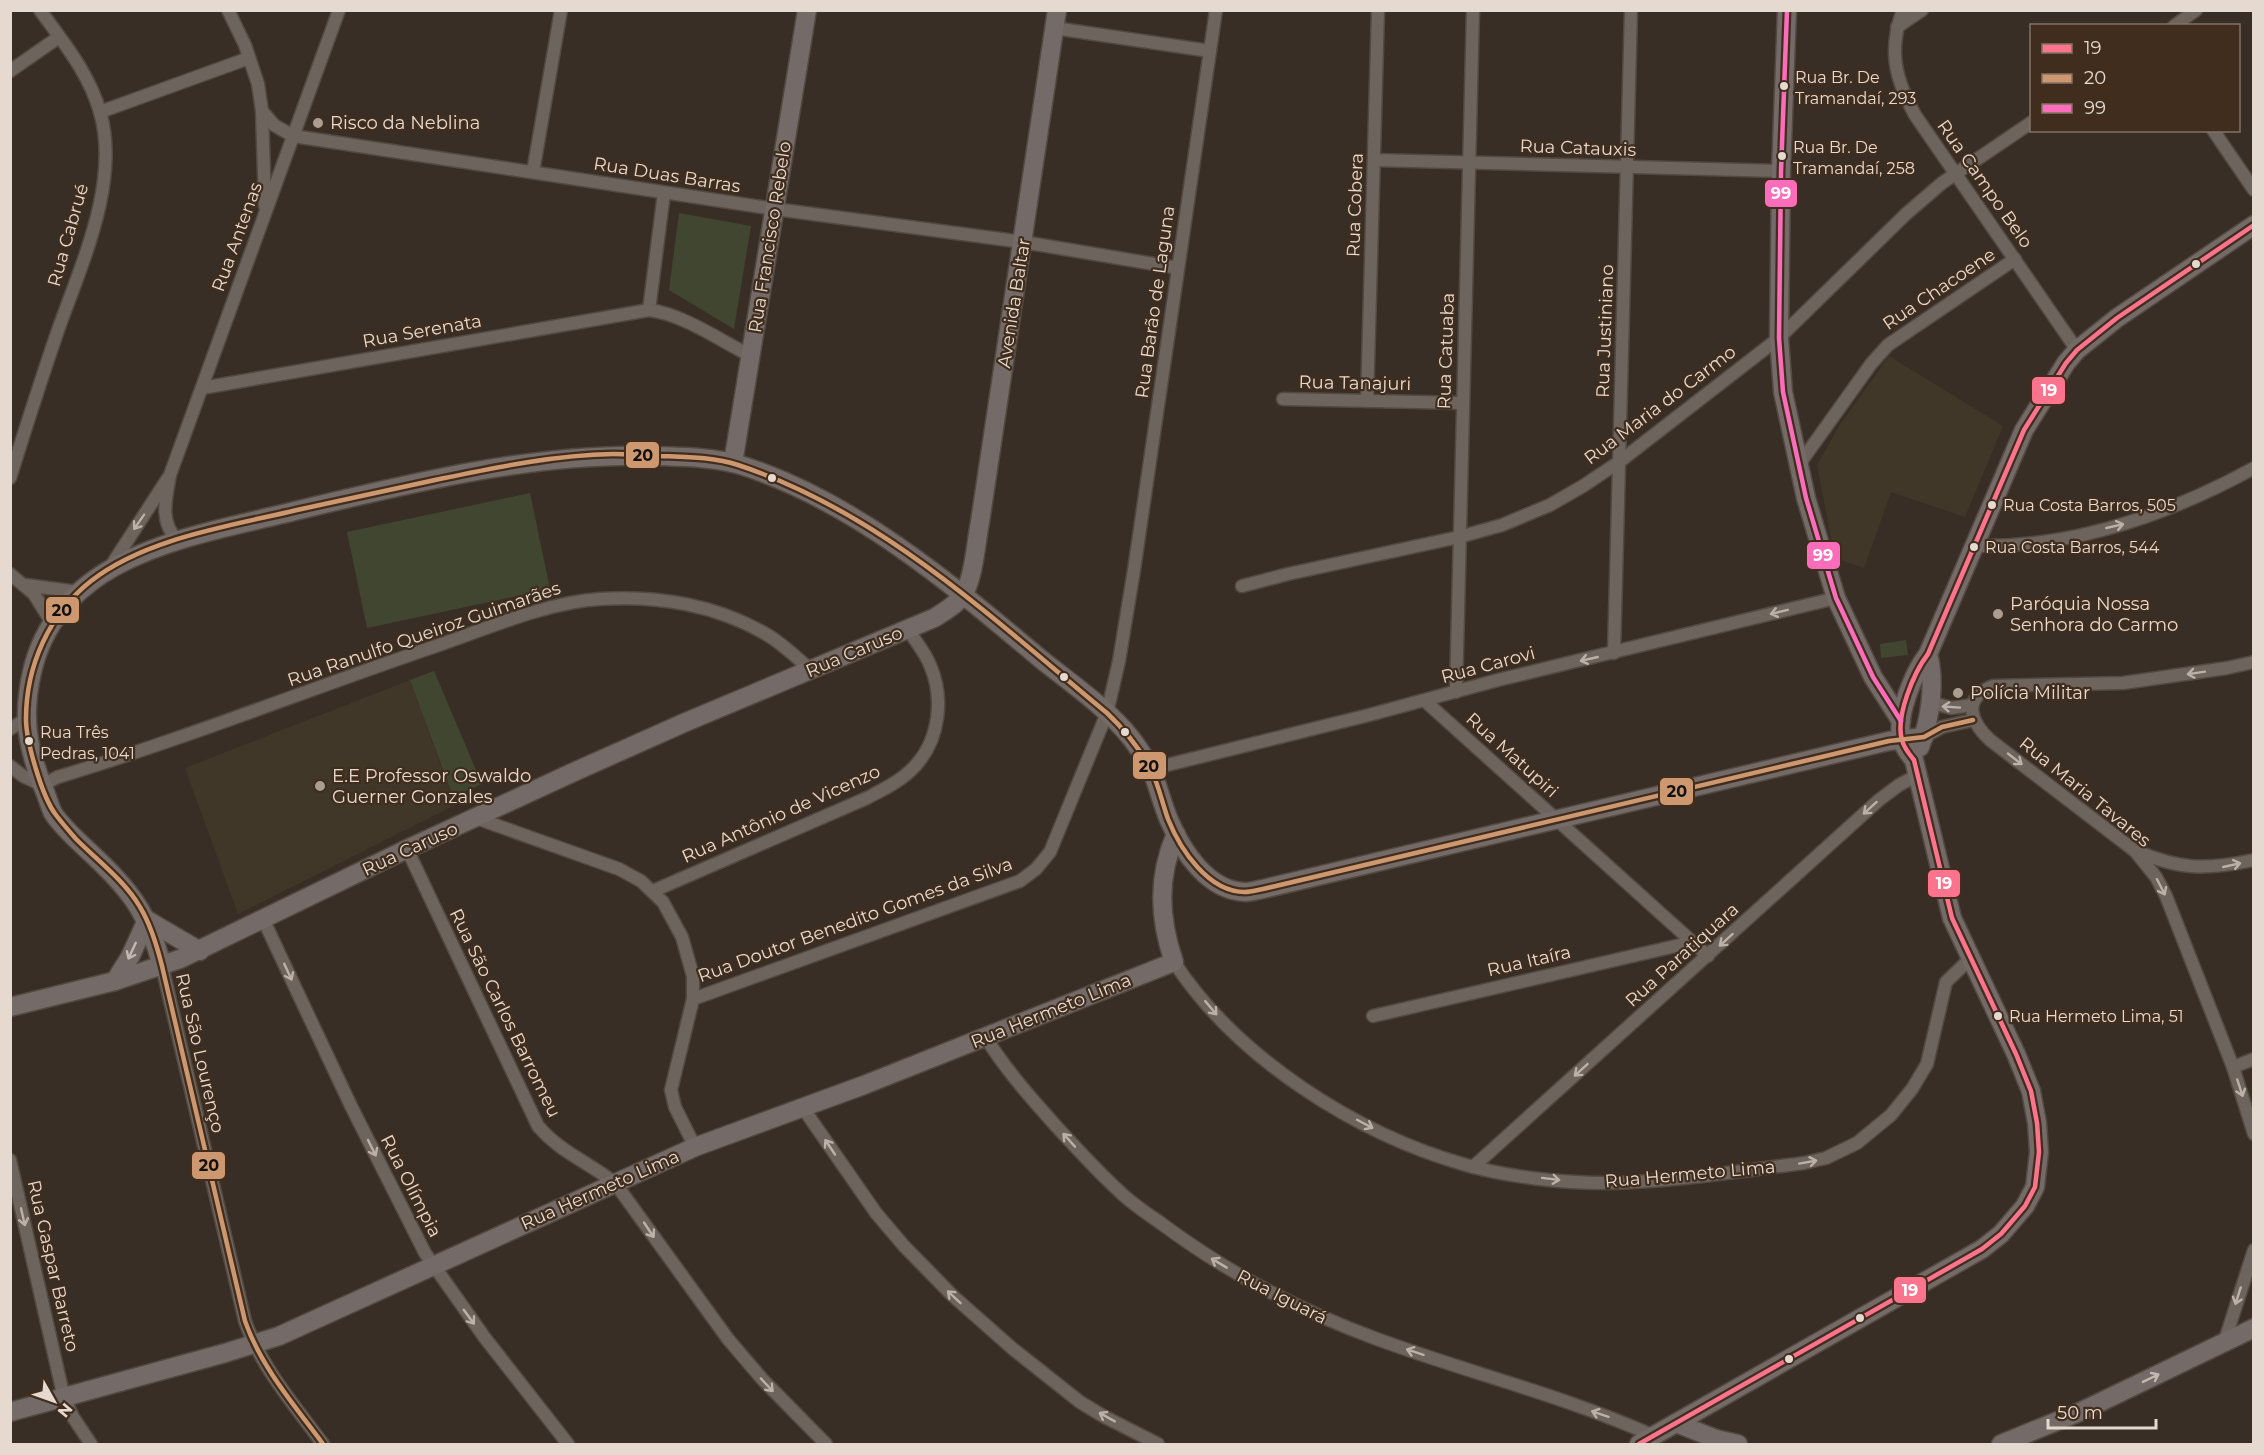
<svg xmlns="http://www.w3.org/2000/svg" width="2264" height="1455" viewBox="0 0 2264 1455" font-family="Montserrat,sans-serif">
  <style>
    .education { fill: #413728 }
    .green { fill: #414631 }
    .lines { fill: none; stroke-linecap: round; stroke-linejoin: round }
    .street-casing { stroke: #524941; stroke-width: 15 }
    .secondary-casing { stroke: #524941; stroke-width: 21 }
    .street { stroke: #6d645d; stroke-width: 12 }
    .secondary { stroke: #746a67; stroke-width: 18 }
    .bus-1-casing { stroke: #402d1d; stroke-width: 9 }
    .bus-2-casing { stroke: #402d1d; stroke-width: 9 }
    .bus-3-casing { stroke: #402d1d; stroke-width: 9 }
    .bus-1 { stroke: #fc738d; stroke-width: 4.5 }
    .bus-2 { stroke: #cd976f; stroke-width: 4.5 }
    .bus-3 { stroke: #fb6dba; stroke-width: 4.5 }
    .oneway { stroke: #bcb1a8 }
    .oneway2 { stroke: #c4b8b0 }
    .bus-dot { fill: #e6dad0; stroke: #402d1d; stroke-width: 2 }
    .poi-dot { fill: #a99e94; stroke: #402d1d; stroke-width: 2 }
    .labels { text-anchor: middle; stroke-width: 4.5; stroke-linejoin: round; paint-order: stroke }
    .bus-label { font-size: 16px; fill: #e6dad0; stroke: #402d1d; text-anchor: start }
    .poi-label { font-size: 18px; fill: #e6dad0; stroke: #402d1d; text-anchor: start }
    .street-label { font-size: 18px; fill: #e6dad0; stroke: #402d1d }
    .line-badge { stroke: #402d1d; stroke-width: 2 }
    .badge-label { font-size: 16px; text-anchor: middle; font-weight: bold; fill: #fff }
    .pale-badge-label { font-size: 16px; text-anchor: middle; font-weight: bold; fill: #111 }
  </style>
  <rect width="100%" height="100%" fill="#382e25"/>
  <!-- education -->
  <g class="education">
    <polygon points="1889,356 2003,426 1965,517 1891,492 1864,568 1835,558 1817,465 1839,426"/>
    <polygon points="410,680 455,805 238,914 185,768"/>
  </g>
  <!-- green -->
  <g class="green">
    <polygon points="679,213 751,226 734,329 669,290"/>
    <polygon points="530,493 550,589 367,628 347,532"/>
    <polygon points="1906,640 1908,655 1881,658 1880,644"/>
    <polygon points="434,671 482,784 453,797 410,680"/>
  </g>
  <g class="lines">
    <!-- street casing -->
    <g class="street-casing">
      <g id="street">
        <polyline points="228,10 245,45 258,84 262,111 274,125 293,136 775,209 1023,242 1178,268"/>
        <path d="M1903,10C1888,50 1895,79 1915,115L2077,350"/>
        <polyline points="2174,26 2196,10"/>
        <polyline points="1897,27 1922,10"/>
        <polyline points="1210,51 1216,10"/>
        <polyline points="10,71 59,37"/>
        <polyline points="262,111 265,206"/>
        <polyline points="100,112 249,58"/>
        <polyline points="2213,130 2254,190"/>
        <polyline points="1374,160 1781,171"/>
        <polyline points="533,172 561,10"/>
        <polyline points="649,310 664,193"/>
        <path d="M202,388L649,310C683,314 721,341 751,356"/>
        <polyline points="1283,399 1462,403"/>
        <polyline points="1367,401 1378,10"/>
        <polyline points="1798,466 1871,364 1888,345 2015,259"/>
        <path d="M10,478C25,430 40,383 56,336C79,269 121,183 100,112C89,73 63,42 40,10"/>
        <path d="M177,540C159,521 166,498 170,475L339,10"/>
        <path d="M1974,546C2073,548 2168,515 2254,468"/>
        <polyline points="109,569 168,478"/>
        <polyline points="10,574 34,594 52,623"/>
        <polyline points="26,585 78,592"/>
        <polyline points="1242,586 1288,574 1459,537 1502,525 1550,505 1583,486 1619,462 1779,338 1906,214 1942,183 2032,122"/>
        <polyline points="1614,653 1631,10"/>
        <path d="M2254,662L2227,668L2123,683L1993,686C1961,699 1971,722 1990,740L2135,851L2156,877L2166,896L2233,1067L2254,1134"/>
        <polyline points="1456,692 1473,10"/>
        <polyline points="1425,701 1708,956"/>
        <polyline points="1930,702 1951,708 1972,705"/>
        <polyline points="10,729 26,719"/>
        <polyline points="1924,737 1942,727 1973,720"/>
        <path d="M10,766L23,776L42,785L58,777C187,738 312,688 439,645C488,628 548,602 600,599C657,595 716,605 766,634C783,644 797,658 812,671"/>
        <polyline points="1151,769 1369,715 1498,680 1836,598"/>
        <polyline points="476,818 619,869 641,881 663,902 682,937 693,976 693,999 671,1090 675,1107 695,1147"/>
        <path d="M407,849L538,1126C560,1152 588,1162 615,1183L728,1339L763,1380L826,1444"/>
        <path d="M2136,851C2181,870 2206,870 2254,860"/>
        <path d="M653,891L867,798C884,789 903,780 916,765C940,738 944,697 930,665C925,652 915,641 908,629"/>
        <polyline points="263,919 351,1106 425,1253 485,1338 568,1444"/>
        <path d="M1174,962C1237,1058 1356,1134 1466,1165C1508,1177 1562,1183 1606,1183C1672,1182 1739,1171 1804,1163L1826,1158L1857,1143L1891,1115L1912,1089L1927,1064L1946,982L1971,958"/>
        <path d="M162,966L245,1321C261,1367 295,1406 323,1444"/>
        <polyline points="693,999 1020,881 1036,869 1050,852 1107,713 1119,661 1134,570 1210,51 1054,28"/>
        <polyline points="1373,1016 1693,942"/>
        <path d="M986,1038C1006,1070 1031,1098 1056,1126C1077,1149 1097,1171 1119,1191C1132,1204 1148,1214 1162,1224C1228,1273 1300,1311 1377,1339C1469,1373 1565,1396 1654,1436"/>
        <polyline points="2233,1067 2254,1059"/>
        <polyline points="803,1108 876,1213 904,1246 953,1296 1013,1349 1080,1402 1103,1416 1158,1444"/>
        <polyline points="10,1160 64,1398 73,1417 91,1444"/>
        <polyline points="1473,1167 1879,800 1899,785 1918,775"/>
        <polyline points="2224,1343 2254,1250"/>
      </g>
    </g>
    <!-- secondary casing -->
    <g class="secondary-casing">
      <g id="secondary">
        <polyline points="1787,10 1781,171 1779,338 1783,392 1806,498 1836,598 1873,677 1901,721"/>
        <polyline points="733,463 807,10"/>
        <path d="M1920,747C1930,719 1936,682 1928,654"/>
        <polyline points="147,920 200,951"/>
        <path d="M162,966C149,917 134,894 97,859C83,845 64,830 53,813C49,805 47,795 43,787C27,746 22,716 32,672C58,558 182,538 278,515C399,486 530,452 655,456C682,457 711,457 737,464C850,498 953,585 1042,660C1072,684 1107,708 1131,738C1138,747 1145,758 1151,769C1158,785 1162,804 1169,820C1182,851 1208,891 1245,892C1251,892 1257,890 1263,889L1889,741L1924,737"/>
        <polyline points="115,981 130,957 147,920"/>
        <path d="M10,1007L115,981L180,959L407,849L576,771L686,722L934,618C944,612 956,605 963,595C974,578 976,542 980,522L1057,10"/>
        <path d="M10,1412L225,1353L279,1336L695,1147L864,1085L1174,962C1159,918 1157,877 1176,834"/>
        <polyline points="1676,1423 1716,1439 1738,1444"/>
        <path d="M1639,1444L1982,1249L2001,1234L2025,1206L2035,1187L2039,1152L2037,1123L2031,1091L2016,1054L1952,918L1914,760C1909,754 1904,748 1902,740C1895,717 1914,672 1928,654L2024,430L2066,363L2077,350L2117,318L2254,225"/>
        <polyline points="2001,1444 2082,1411 2254,1328"/>
      </g>
    </g>
    <!-- street -->
    <use href="#street" class="street"/>
    <!-- secondary -->
    <use href="#secondary" class="secondary"/>
    <!-- bus-1 casing -->
    <g class="bus-1-casing">
      <path id="bus-1" d="M1639,1444L1982,1249L2001,1234L2025,1206L2035,1187L2039,1152L2037,1123L2031,1091L2016,1054L1952,918L1914,760C1909,754 1904,748 1902,740C1895,717 1914,672 1928,654L2024,430L2066,363L2077,350L2117,318L2254,225"/>
    </g>
    <!-- bus-2 casing -->
    <g class="bus-2-casing">
      <path id="bus-2" d="M323,1444C295,1406 261,1367 245,1321L162,966C157,946 151,925 140,907C125,881 98,861 76,839C69,831 62,823 56,815C42,797 26,741 26,719C26,666 49,614 91,581C146,538 230,526 297,510C343,500 389,490 435,480C493,468 553,455 613,454C629,454 645,455 660,456C686,457 714,457 738,465C881,512 994,620 1107,713C1124,729 1138,747 1150,767C1158,783 1162,802 1168,819C1180,849 1208,892 1245,892C1251,892 1257,890 1263,889L1889,741L1924,737L1942,727L1973,720"/>
    </g>
    <!-- bus-3 casing -->
    <g class="bus-3-casing">
      <polyline id="bus-3" points="1787,10 1781,171 1779,338 1783,392 1806,498 1836,598 1873,677 1901,721"/>
    </g>
    <!-- bus-1 -->
    <use href="#bus-1" class="bus-1"/>
    <!-- bus-2 -->
    <use href="#bus-2" class="bus-2"/>
    <!-- bus-3 -->
    <use href="#bus-3" class="bus-3"/>
  </g>
  <!-- one-way arrows -->
  <defs><path id="oneway-shaft" d="M-6 0H5M1.5-3L5.5 0L1.5 3" fill="none" stroke-width="1.6" stroke-linecap="round" stroke-linejoin="round" transform="scale(1.5)"/></defs>
  <g class="oneway">
    <use href="#oneway-shaft" transform="translate(139 522) rotate(125)"/>
    <use href="#oneway-shaft" transform="translate(2115 526) rotate(-13)"/>
    <use href="#oneway-shaft" transform="translate(1779 612) rotate(166)"/>
    <use href="#oneway-shaft" transform="translate(1589 659) rotate(167)"/>
    <use href="#oneway-shaft" transform="translate(2196 673) rotate(171)"/>
    <use href="#oneway-shaft" transform="translate(1951 707) rotate(-176)"/>
    <use href="#oneway-shaft" transform="translate(2015 759) rotate(38)"/>
    <use href="#oneway-shaft" transform="translate(1870 808) rotate(138)"/>
    <use href="#oneway-shaft" transform="translate(2232 865) rotate(-13)"/>
    <use href="#oneway-shaft" transform="translate(2161 887) rotate(63)"/>
    <use href="#oneway-shaft" transform="translate(1726 940) rotate(138)"/>
    <use href="#oneway-shaft" transform="translate(288 972) rotate(65)"/>
    <use href="#oneway-shaft" transform="translate(1211 1008) rotate(50)"/>
    <use href="#oneway-shaft" transform="translate(1581 1070) rotate(138)"/>
    <use href="#oneway-shaft" transform="translate(2240 1088) rotate(72)"/>
    <use href="#oneway-shaft" transform="translate(1365 1124) rotate(28)"/>
    <use href="#oneway-shaft" transform="translate(1069 1140) rotate(-132)"/>
    <use href="#oneway-shaft" transform="translate(830 1147) rotate(-124)"/>
    <use href="#oneway-shaft" transform="translate(372 1148) rotate(64)"/>
    <use href="#oneway-shaft" transform="translate(1808 1162) rotate(-10)"/>
    <use href="#oneway-shaft" transform="translate(1551 1179) rotate(7)"/>
    <use href="#oneway-shaft" transform="translate(23 1217) rotate(77)"/>
    <use href="#oneway-shaft" transform="translate(649 1230) rotate(56)"/>
    <use href="#oneway-shaft" transform="translate(1219 1263) rotate(-149)"/>
    <use href="#oneway-shaft" transform="translate(2238 1296) rotate(108)"/>
    <use href="#oneway-shaft" transform="translate(954 1297) rotate(-137)"/>
    <use href="#oneway-shaft" transform="translate(469 1317) rotate(54)"/>
    <use href="#oneway-shaft" transform="translate(1415 1352) rotate(-162)"/>
    <use href="#oneway-shaft" transform="translate(767 1385) rotate(47)"/>
    <use href="#oneway-shaft" transform="translate(1600 1414) rotate(-161)"/>
    <use href="#oneway-shaft" transform="translate(1107 1417) rotate(-151)"/>
  </g>
  <g class="oneway2">
    <use href="#oneway-shaft" transform="translate(132 951) rotate(115)"/>
    <use href="#oneway-shaft" transform="translate(2151 1378) rotate(-26)"/>
  </g>
  <!-- markers -->
  <g class="bus-dot">
    <circle cx="1784" cy="86" r="5"/>
    <circle cx="1782" cy="156" r="5"/>
    <circle cx="2196" cy="264" r="5"/>
    <circle cx="772" cy="478" r="5"/>
    <circle cx="1992" cy="505" r="5"/>
    <circle cx="1974" cy="547" r="5"/>
    <circle cx="1064" cy="677" r="5"/>
    <circle cx="1125" cy="732" r="5"/>
    <circle cx="29" cy="741" r="5"/>
    <circle cx="1998" cy="1016" r="5"/>
    <circle cx="1860" cy="1318" r="5"/>
    <circle cx="1789" cy="1359" r="5"/>
  </g>
  <g class="poi-dot">
    <circle cx="318" cy="123" r="6"/>
    <circle cx="1998" cy="614" r="6"/>
    <circle cx="1958" cy="693" r="6"/>
    <circle cx="320" cy="786" r="6"/>
  </g>
  <g class="labels">
    <!-- bus labels -->
    <g class="bus-label">
      <text x="1795" y="83">Rua Br. De<tspan x="1795" dy="21">Tramandaí, 293</tspan></text>
      <text x="1793" y="153">Rua Br. De<tspan x="1793" dy="21">Tramandaí, 258</tspan></text>
      <text x="2003" y="511">Rua Costa Barros, 505</text>
      <text x="1985" y="553">Rua Costa Barros, 544</text>
      <text x="40" y="738">Rua Três<tspan x="40" dy="21">Pedras, 1041</tspan></text>
      <text x="2009" y="1022">Rua Hermeto Lima, 51</text>
    </g>
    <!-- poi labels -->
    <g class="poi-label">
      <text x="330" y="129">Risco da Neblina</text>
      <text x="2010" y="610">Paróquia Nossa<tspan x="2010" dy="21">Senhora do Carmo</tspan></text>
      <text x="1970" y="699">Polícia Militar</text>
      <text x="332" y="782">E.E Professor Oswaldo<tspan x="332" dy="21">Guerner Gonzales</tspan></text>
    </g>
    <!-- street labels -->
    <g class="street-label">
      <text transform="translate(1578 148) rotate(2)" y="6">Rua Catauxis</text>
      <text transform="translate(667 175) rotate(9)" y="6">Rua Duas Barras</text>
      <text transform="translate(1985 184) rotate(55)" y="6">Rua Campo Belo</text>
      <text transform="translate(1355 205) rotate(-88)" y="6">Rua Cobera</text>
      <text transform="translate(68 235) rotate(-74)" y="6">Rua Cabrué</text>
      <text transform="translate(237 237) rotate(-70)" y="6">Rua Antenas</text>
      <text transform="translate(770 237) rotate(-81)" y="6">Rua Francisco Rebelo</text>
      <text transform="translate(1939 289) rotate(-34)" y="6">Rua Chacoene</text>
      <text transform="translate(1155 302) rotate(-82)" y="6">Rua Barão de Laguna</text>
      <text transform="translate(1014 303) rotate(-81)" y="6">Avenida Baltar</text>
      <text transform="translate(422 331) rotate(-10)" y="6">Rua Serenata</text>
      <text transform="translate(1605 331) rotate(-88)" y="6">Rua Justiniano</text>
      <text transform="translate(1446 351) rotate(-88)" y="6">Rua Catuaba</text>
      <text transform="translate(1355 383) rotate(1)" y="6">Rua Tanajuri</text>
      <text transform="translate(1660 405) rotate(-37)" y="6">Rua Maria do Carmo</text>
      <text transform="translate(424 634) rotate(-19)" y="6">Rua Ranulfo Queiroz Guimarães</text>
      <text transform="translate(854 652) rotate(-23)" y="6">Rua Caruso</text>
      <text transform="translate(1488 665) rotate(-15)" y="6">Rua Carovi</text>
      <text transform="translate(1512 755) rotate(42)" y="6">Rua Matupiri</text>
      <text transform="translate(2085 792) rotate(39)" y="6">Rua Maria Tavares</text>
      <text transform="translate(781 814) rotate(-24)" y="6">Rua Antônio de Vicenzo</text>
      <text transform="translate(410 849) rotate(-25)" y="6">Rua Caruso</text>
      <text transform="translate(855 920) rotate(-20)" y="6">Rua Doutor Benedito Gomes da Silva</text>
      <text transform="translate(1682 955) rotate(-42)" y="6">Rua Paratiquara</text>
      <text transform="translate(1529 961) rotate(-13)" y="6">Rua Itaíra</text>
      <text transform="translate(1051 1011) rotate(-22)" y="6">Rua Hermeto Lima</text>
      <text transform="translate(505 1013) rotate(64)" y="6">Rua São Carlos Barromeu</text>
      <text transform="translate(200 1053) rotate(77)" y="6">Rua São Lourenço</text>
      <text transform="translate(1690 1174) rotate(-5)" y="6">Rua Hermeto Lima</text>
      <text transform="translate(411 1186) rotate(63)" y="6">Rua Olímpia</text>
      <text transform="translate(600 1190) rotate(-24)" y="6">Rua Hermeto Lima</text>
      <text transform="translate(53 1266) rotate(77)" y="6">Rua Gaspar Barreto</text>
      <text transform="translate(1282 1297) rotate(27)" y="6">Rua Iguará</text>
    </g>
  </g>
  <g class="line-badge">
    <rect x="1764" y="179" width="34" height="29" rx="6" fill="#fb6dba"/>
    <rect x="2031" y="376" width="35" height="29" rx="6" fill="#fc738d"/>
    <rect x="625" y="441" width="35" height="28" rx="6" fill="#cd976f"/>
    <rect x="1806" y="541" width="35" height="29" rx="6" fill="#fb6dba"/>
    <rect x="45" y="596" width="35" height="28" rx="6" fill="#cd976f"/>
    <rect x="1132" y="751" width="35" height="29" rx="6" fill="#cd976f"/>
    <rect x="1659" y="777" width="35" height="29" rx="6" fill="#cd976f"/>
    <rect x="1927" y="869" width="34" height="29" rx="6" fill="#fc738d"/>
    <rect x="191" y="1151" width="35" height="29" rx="6" fill="#cd976f"/>
    <rect x="1893" y="1276" width="34" height="28" rx="6" fill="#fc738d"/>
  </g>
  <g class="badge-label">
    <text x="1781" y="199">99</text>
    <text x="2049" y="396">19</text>
    <text x="1823" y="561">99</text>
    <text x="1944" y="889">19</text>
    <text x="1910" y="1296">19</text>
  </g>
  <g class="pale-badge-label">
    <text x="643" y="461">20</text>
    <text x="62" y="616">20</text>
    <text x="1149" y="772">20</text>
    <text x="1677" y="797">20</text>
    <text x="209" y="1171">20</text>
  </g>
  <!-- border -->
  <rect width="2264" height="1455" fill="none" stroke="#e6dad0" stroke-width="24"/>
  <!-- legend -->
  <rect x="2030" y="24" width="210" height="108" fill="#402d1d" stroke="#827265" stroke-width="1.5"/>
  <rect x="2042" y="44" width="30" height="9" fill="#fc738d" stroke="#827265" stroke-width="1.5"/>
  <text x="2084" y="54" font-size="18" fill="#e6dad0">19</text>
  <rect x="2042" y="74" width="30" height="9" fill="#cd976f" stroke="#827265" stroke-width="1.5"/>
  <text x="2084" y="84" font-size="18" fill="#e6dad0">20</text>
  <rect x="2042" y="104" width="30" height="9" fill="#fb6dba" stroke="#827265" stroke-width="1.5"/>
  <text x="2084" y="114" font-size="18" fill="#e6dad0">99</text>
  <!-- north arrow -->
  <g transform="translate(54 1401) rotate(130)" stroke="#402d1d" stroke-width="4.5" paint-order="stroke">
  <path d="M0-4.5L10 22L0 15L-10 22Z" fill="#e6dad0"/>
  <text y="-9" font-size="16" font-weight="bold" text-anchor="middle" fill="#e6dad0">N</text>
  </g>
  <!-- scale -->
  <path d="M2048 1419v9h108v-9" fill="none" stroke="#e6dad0" stroke-width="3"/>
  <text x="2057" y="1419" font-size="18" fill="#e6dad0" stroke="#402d1d" stroke-width="4.5" paint-order="stroke">50 m</text>
</svg>
